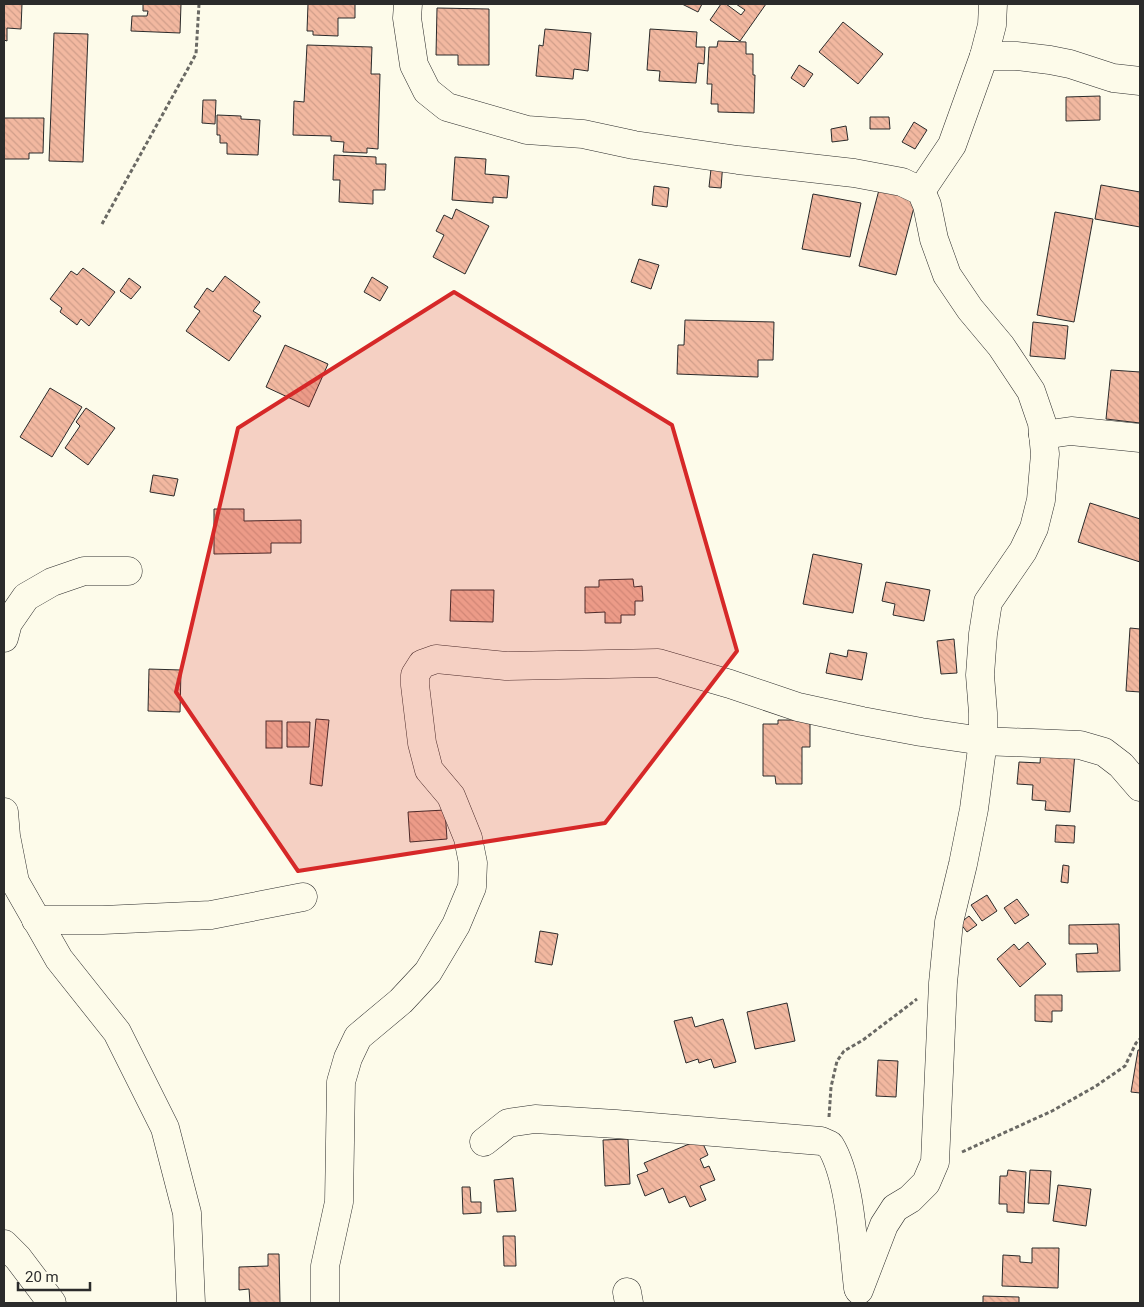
<svg xmlns="http://www.w3.org/2000/svg" width="1144" height="1307" viewBox="0 0 1144 1307" font-family="Roboto,sans-serif">
  <style>
    .building { fill: url(#building-back-hatch); stroke: #2b2b2b }
    .lines { fill: none; stroke-linecap: round; stroke-linejoin: round }
    .minor-casing { stroke: #2b2b2b; stroke-width: 29 }
    .path { stroke: #6a6964; stroke-width: 3; stroke-dasharray: 4 2.5; stroke-linecap: butt }
    .minor { stroke: #fdfbea; stroke-width: 28 }
    .marked { fill: #d62828; fill-opacity: 0.2; stroke: #d62828; stroke-width: 4; stroke-linejoin: round }
  </style>
  <defs>
    <pattern id="building-back-hatch" width="6" height="6" patternUnits="userSpaceOnUse" patternTransform="scale(1.25)"><rect width="6" height="6" fill="#f2b8a0"/><path d="M-1 5l2 2M0 0l6 6M5-1l2 2" fill="none" stroke="#d09e8a"/></pattern>
  </defs>
  <rect width="100%" height="100%" fill="#fdfbea"/>
  <!-- building -->
  <g class="building">
    <polygon points="4,4 22,4 21,29 7,28 7,41 4,40"/>
    <polygon points="143,4 181,4 180,33 131,31 132,16 147,16 148,11 143,11"/>
    <polygon points="308,4 355,4 355,18 338,18 338,36 313,35 313,31 307,31"/>
    <polygon points="682,4 702,4 698,12"/>
    <polygon points="721,4 726,4 741,15 745,10 736,4 766,4 740,41 710,20"/>
    <polygon points="437,8 489,9 489,65 458,65 458,55 436,55"/>
    <polygon points="843,22 883,54 858,84 819,52"/>
    <polygon points="545,29 591,33 588,71 574,69 573,79 536,76 539,45 543,46"/>
    <polygon points="650,29 697,32 696,47 705,47 704,64 698,63 696,83 659,81 660,71 647,70"/>
    <polygon points="54,33 88,34 83,162 49,161"/>
    <polygon points="718,41 746,42 746,54 753,54 753,75 755,75 754,113 718,112 718,104 711,104 712,84 707,84 709,47 717,47"/>
    <polygon points="307,45 372,47 371,74 380,74 378,149 367,148 367,153 343,152 344,142 331,141 331,136 293,135 294,101 304,102"/>
    <polygon points="799,65 813,74 804,87 791,78"/>
    <polygon points="1100,96 1100,120 1066,121 1066,97"/>
    <polygon points="203,100 216,100 215,124 202,123"/>
    <polygon points="217,115 241,116 241,119 260,120 258,155 227,154 227,143 220,143 220,135 217,135"/>
    <polygon points="870,117 889,117 890,129 870,129"/>
    <polygon points="4,118 44,118 43,153 29,153 29,159 4,159"/>
    <polygon points="914,122 927,130 915,149 902,142"/>
    <polygon points="846,126 848,140 832,142 831,129"/>
    <polygon points="334,155 376,157 376,164 386,164 385,190 373,190 373,204 339,202 340,180 333,180"/>
    <polygon points="455,157 486,159 485,174 509,176 507,198 493,197 493,203 452,200"/>
    <polygon points="712,160 723,162 721,188 709,187"/>
    <polygon points="1101,185 1140,192 1140,227 1095,219"/>
    <polygon points="654,186 669,188 667,207 652,205"/>
    <polygon points="880,186 917,196 896,275 859,266"/>
    <polygon points="813,194 861,203 850,257 802,249"/>
    <polygon points="456,209 489,226 465,274 433,257 444,235 436,231 444,215 452,219"/>
    <polygon points="1055,212 1093,219 1074,322 1037,315"/>
    <polygon points="639,259 659,265 651,289 631,282"/>
    <polygon points="83,268 115,292 89,326 81,319 77,325 60,312 62,308 50,299 71,271 77,275"/>
    <polygon points="225,276 260,302 253,311 261,316 229,361 186,331 200,311 194,307 207,288 213,292"/>
    <polygon points="372,277 388,287 380,301 364,292"/>
    <polygon points="129,278 141,287 131,299 120,291"/>
    <polygon points="685,320 774,322 773,360 758,360 758,377 677,374 678,345 684,345"/>
    <polygon points="1033,322 1068,326 1065,359 1030,356"/>
    <polygon points="285,345 328,364 309,407 266,387"/>
    <polygon points="1111,370 1140,372 1140,423 1106,419"/>
    <polygon points="50,388 82,407 52,457 20,437"/>
    <polygon points="86,408 115,428 88,465 65,448 80,426 76,422"/>
    <polygon points="153,475 178,479 174,496 150,492"/>
    <polygon points="1090,503 1140,519 1140,562 1078,542"/>
    <polygon points="214,509 244,509 244,521 301,520 301,543 271,543 271,553 214,554"/>
    <polygon points="813,554 862,564 853,613 803,604"/>
    <polygon points="633,579 634,587 642,586 643,601 635,601 635,615 621,615 621,623 605,623 605,612 585,613 585,587 599,587 599,580"/>
    <polygon points="886,582 930,590 924,621 893,615 895,604 882,601"/>
    <polygon points="451,590 494,590 493,622 450,621"/>
    <polygon points="1130,628 1140,629 1140,692 1126,691"/>
    <polygon points="954,639 957,673 941,674 937,641"/>
    <polygon points="848,650 867,653 862,680 826,673 830,653 847,657"/>
    <polygon points="149,669 181,670 180,712 148,711"/>
    <polygon points="316,719 329,720 322,786 310,784"/>
    <polygon points="778,720 810,720 810,747 802,747 802,784 776,784 775,776 763,776 763,724 778,724"/>
    <rect x="266" y="721" width="16" height="27"/>
    <polygon points="287,722 310,722 309,747 287,747"/>
    <polygon points="1041,750 1075,753 1070,812 1045,810 1046,801 1032,800 1033,785 1017,784 1019,762 1040,763"/>
    <polygon points="445,810 447,839 410,842 408,812"/>
    <polygon points="1056,825 1075,826 1074,843 1055,842"/>
    <polygon points="1063,865 1069,866 1068,883 1061,882"/>
    <polygon points="987,895 997,911 982,921 971,905"/>
    <polygon points="1017,899 1029,915 1015,924 1004,908"/>
    <polygon points="969,916 977,925 967,932 960,923"/>
    <polygon points="1119,924 1120,971 1077,972 1076,954 1098,953 1097,944 1069,944 1069,925"/>
    <polygon points="540,931 558,934 552,965 535,962"/>
    <polygon points="1028,942 1046,964 1020,987 997,959 1014,944 1019,950"/>
    <polygon points="1035,995 1062,995 1062,1011 1052,1011 1052,1022 1035,1021"/>
    <polygon points="787,1003 795,1041 755,1049 747,1012"/>
    <polygon points="692,1017 695,1027 723,1019 736,1062 714,1068 711,1059 699,1063 698,1059 686,1063 674,1021"/>
    <polygon points="1138,1050 1140,1050 1140,1093 1131,1092"/>
    <polygon points="878,1060 898,1061 896,1097 876,1096"/>
    <polygon points="628,1139 630,1184 605,1186 603,1140"/>
    <polygon points="701,1139 708,1155 700,1159 704,1168 709,1166 715,1180 700,1186 706,1200 690,1207 685,1196 669,1203 663,1188 645,1196 637,1175 648,1171 644,1163"/>
    <polygon points="1008,1170 1026,1172 1024,1213 1007,1212 1007,1204 999,1204 1000,1176 1007,1176"/>
    <polygon points="1030,1170 1051,1171 1049,1204 1028,1203"/>
    <polygon points="513,1178 516,1211 497,1212 494,1180"/>
    <polygon points="1058,1185 1091,1189 1086,1226 1053,1221"/>
    <polygon points="462,1187 470,1187 471,1202 481,1202 481,1213 463,1214"/>
    <polygon points="503,1236 515,1236 516,1266 504,1266"/>
    <polygon points="1032,1248 1059,1248 1058,1288 1002,1286 1003,1255 1020,1256 1020,1262 1032,1263"/>
    <polygon points="268,1254 279,1254 280,1303 250,1303 249,1289 239,1290 239,1267 268,1266"/>
    <polygon points="983,1296 1019,1297 1019,1303 983,1303"/>
  </g>
  <g class="lines">
    <!-- minor casing -->
    <g class="minor-casing">
      <g id="minor">
        <polyline points="408,4 407,18 414,65 427,91 447,107 527,130 583,134 634,145 738,160 854,173 902,182 921,191 927,205 934,239 947,275 970,309 1001,346 1031,391 1042,423 1045,454 1041,500 1034,528 1023,551 988,602 983,634 980,675 983,713 983,741 974,809 963,864 949,922 943,983 935,1162 926,1183 910,1199 895,1208 884,1225 859,1290"/>
        <polyline points="984,56 1016,56 1050,60 1070,64 1113,78 1140,81"/>
        <polyline points="921,191 952,145 984,56 992,25 993,4"/>
        <polyline points="1043,435 1071,431 1140,438"/>
        <polyline points="4,638 8,623 26,597 52,582 84,571 128,571"/>
        <polyline points="4,812 6,836 15,882 59,959 117,1032 165,1128 187,1213 191,1303"/>
        <polyline points="36,920 103,920 211,915 303,897"/>
        <path d="M484,1142L508,1123L535,1119L616,1124L821,1141L830,1145C851,1179 853,1247 858,1288"/>
        <polyline points="4,1244 18,1258 52,1303"/>
        <polyline points="627,1292 629,1303"/>
        <polyline points="325,1303 325,1266 339,1202 341,1082 348,1058 358,1037 401,1001 428,972 456,925 472,887 473,863 468,838 451,796 429,770 422,743 415,685 415,675 422,664 436,659 506,666 658,663 730,684 798,707 862,721 921,732 983,741 1080,745 1104,752 1121,765 1140,787"/>
      </g>
    </g>
    <!-- path -->
    <g class="path">
      <polyline points="102,224 196,54 199,4"/>
      <polyline points="829,1117 831,1087 837,1061 844,1051 863,1040 917,999"/>
      <polyline points="962,1152 1052,1111 1096,1086 1125,1066 1136,1043 1140,1039"/>
    </g>
    <!-- minor -->
    <use href="#minor" class="minor"/>
  </g>
  <!-- marked area -->
  <path class="marked" d="M454,292L672,425L737,651L605,823L298,871L176,692L238,428Z"/>
  <!-- border -->
  <rect width="1144" height="1307" fill="none" stroke="#2b2b2b" stroke-width="10"/>
  <!-- scale -->
  <path d="M18 1282v8h72v-8" fill="none" stroke="#2b2b2b" stroke-width="2.5"/>
  <text x="25" y="1282" font-size="15" fill="#2b2b2b" stroke="#fdfbea" stroke-width="4" paint-order="stroke">20 m</text>
</svg>
